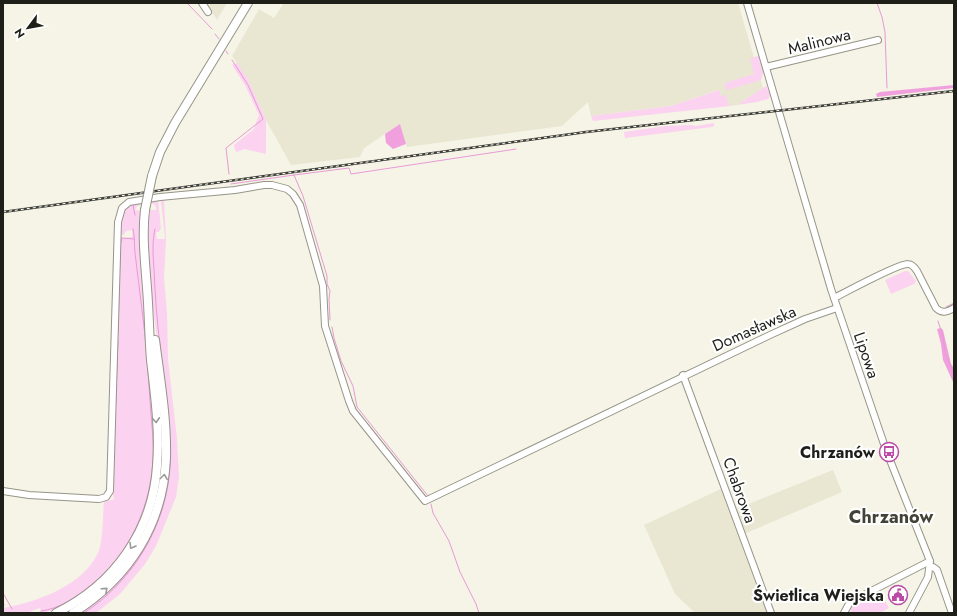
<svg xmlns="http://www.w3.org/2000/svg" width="957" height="616" viewBox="0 0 957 616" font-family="Jost,sans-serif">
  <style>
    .built { fill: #e9e7d2 }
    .green { fill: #fcd2f1 }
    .forest { fill: #f0a1dd }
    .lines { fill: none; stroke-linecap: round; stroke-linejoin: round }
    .stream { stroke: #e89ad6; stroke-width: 1 }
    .minor-casing { stroke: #969588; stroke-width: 8 }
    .highway-casing { stroke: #969588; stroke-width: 10 }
    .minor { stroke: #fff; stroke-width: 6 }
    .highway { stroke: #fff; stroke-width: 8 }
    .rail-casing { stroke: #3e3e37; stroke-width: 2.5 }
    .rail { stroke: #fff; stroke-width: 1; stroke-dasharray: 3; stroke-linecap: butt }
    .highway-bridge-casing { stroke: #969588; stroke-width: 10; stroke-linecap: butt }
    .highway-bridge { stroke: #fff; stroke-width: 8 }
    .oneway { stroke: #9a9a98 }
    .labels { text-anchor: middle; stroke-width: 4; stroke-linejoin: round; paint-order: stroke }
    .street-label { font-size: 16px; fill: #1f1f1a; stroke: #fff }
    .poi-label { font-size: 16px; font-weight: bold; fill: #1f1f1a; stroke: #fff; text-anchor: end }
    .quarter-label { font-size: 18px; font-weight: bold; fill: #434237; stroke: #fff }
  </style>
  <rect width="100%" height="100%" fill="#f5f4e6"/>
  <!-- built -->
  <g class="built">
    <polygon points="206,3 227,3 217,20"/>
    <polygon points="284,3 738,3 763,88 737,105 730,106 727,100 721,96 719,91 715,91 671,106 591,116 588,102 562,126 407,147 400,124 364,148 360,157 291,165 266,120 247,78 232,56 259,9 274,18"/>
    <polygon points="833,470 842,492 744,534 736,509"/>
    <polygon points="723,488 746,557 768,613 695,613 675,594 644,525"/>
  </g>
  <!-- green -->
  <g class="green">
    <polygon points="760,55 764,71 761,80 731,89 727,90 725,88 725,83 754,74 750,59"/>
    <polygon points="237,63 247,78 266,120 266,154 244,149 237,152 235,150 234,145 254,129 259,115 245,85 232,65"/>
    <polygon points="766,86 771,95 768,99 757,102 737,105"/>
    <polygon points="719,90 721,96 726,95 727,100 730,106 593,121 591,116 671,106"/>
    <polygon points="714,123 714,126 712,127 625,138 624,132 666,126 690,125 696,126"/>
    <path d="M164,198L166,240L164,278L167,313L168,359L177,439L179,477L176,497L156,546L145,564L120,594L96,613H79L105,594L123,577L133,564L161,506L164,387L153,309L148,255V229L150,210H156C157,206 154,204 151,203V200H158L161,228L159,232H156L157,239H165L161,202V200Z"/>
    <path d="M143,201V204L137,206L135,210L141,211C143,257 145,304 148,350C149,368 150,386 152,405C153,423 156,443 154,462C150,511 129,554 92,585C76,598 57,613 36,613L41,611L40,608L31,611V613H3V608C35,603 84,585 98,553C103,544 103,513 104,501L113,500L114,497L112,492L119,239L121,238L132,237V230L126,231L124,235L120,234C120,212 121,207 143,201Z"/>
    <polygon points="905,271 908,271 916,281 914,284 891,294 885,280"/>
    <polygon points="881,593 889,608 880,613 852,613 850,608"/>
  </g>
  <!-- forest -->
  <g class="forest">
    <polygon points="954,85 954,88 877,97 876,94 880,92"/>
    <polygon points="400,124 406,144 393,149 386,143 385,134"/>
    <polygon points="941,328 943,330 951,364 954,368 954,384 943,360 941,344 937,329"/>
  </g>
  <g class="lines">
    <!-- stream -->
    <g class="stream">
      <polyline points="187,3 212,29"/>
      <polyline points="877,3 882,17 885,32 887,88"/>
      <polyline points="215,34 219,39"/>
      <polyline points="226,51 228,54"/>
      <polyline points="229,174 226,148 263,119 248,85 232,60"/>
      <polyline points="294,175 349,168 351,174 516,149"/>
      <polyline points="231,184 294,175 303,196 327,276 327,284 330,291 329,299 330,320"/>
      <polyline points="133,205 135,215"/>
      <path d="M155,229C152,242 153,256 154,269C155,295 157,320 160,346"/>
      <polyline points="120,246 122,238 134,239"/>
      <polyline points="946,307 954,303"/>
      <polyline points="938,321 943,337 945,351"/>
      <polyline points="332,327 334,338 341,361 353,386 357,407 428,496"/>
      <polyline points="118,334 120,253"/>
      <polyline points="945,354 954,373"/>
      <polyline points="114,445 118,341"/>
      <polyline points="431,504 433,513 449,541 460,572 476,604 479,613"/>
      <polyline points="3,593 12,609"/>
      <polyline points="3,602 4,605"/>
      <path d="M41,611C60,609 77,596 91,585C130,554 151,506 153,458C154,439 151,419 150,400C148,370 146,340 142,310C140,291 137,272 135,253C134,245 135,236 133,229"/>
      <path d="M84,613C140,576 174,512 170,445"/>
    </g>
    <!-- minor casing -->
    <g class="minor-casing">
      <g id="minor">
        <polyline points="202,3 208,12"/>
        <polyline points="747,3 831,289 886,450 930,561 928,577 909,613"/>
        <polyline points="766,67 878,40"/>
        <path d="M834,298C846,292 899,263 908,264C912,264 915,268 917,271L936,308C942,314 947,312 954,308"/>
        <polyline points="683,375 771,613"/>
        <polyline points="3,491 29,495 99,499 106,497 110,491 118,222 122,208 129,202 160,197 235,190 264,185 272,185 287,189 293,194 300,205 323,286 325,326 349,401 353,411 425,501 770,335 805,319 837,308"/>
        <polyline points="930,566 933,567 937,570 952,613"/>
        <polyline points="844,613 850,602 930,561"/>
      </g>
    </g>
    <!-- highway casing -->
    <g class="highway-casing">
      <g id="highway">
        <polyline points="152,176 160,152 175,123 248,3"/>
        <path d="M56,613C114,585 153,530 157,466C160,431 155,395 151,360C149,336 149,312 147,288C145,261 142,236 145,210"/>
        <path d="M73,613C129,578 163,525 166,458C167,419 160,379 155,340"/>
      </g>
    </g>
    <!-- minor -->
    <use href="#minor" class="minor"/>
    <!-- highway -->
    <use href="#highway" class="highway"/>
    <!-- rail casing -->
    <g class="rail-casing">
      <polyline id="rail" points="3,212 586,132 954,91"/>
    </g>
    <!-- rail -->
    <use href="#rail" class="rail"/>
    <!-- highway-bridge casing -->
    <g class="highway-bridge-casing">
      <polyline id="highway-bridge" points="145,210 152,176"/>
    </g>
    <!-- highway-bridge -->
    <use href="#highway-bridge" class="highway-bridge"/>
  </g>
  <!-- one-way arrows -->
  <defs><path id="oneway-chevron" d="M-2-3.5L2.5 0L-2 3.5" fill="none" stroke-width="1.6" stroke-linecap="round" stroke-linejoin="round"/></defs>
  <g class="oneway">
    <use href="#oneway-chevron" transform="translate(156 420) rotate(86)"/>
    <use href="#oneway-chevron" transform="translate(164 477) rotate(-83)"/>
    <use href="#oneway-chevron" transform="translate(132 546) rotate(121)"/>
    <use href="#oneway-chevron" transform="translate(105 590) rotate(-42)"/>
  </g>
  <!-- icons -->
  <defs>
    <g id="bus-ring" transform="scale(1)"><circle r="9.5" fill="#fff" stroke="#ba4aa6" stroke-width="1.5"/><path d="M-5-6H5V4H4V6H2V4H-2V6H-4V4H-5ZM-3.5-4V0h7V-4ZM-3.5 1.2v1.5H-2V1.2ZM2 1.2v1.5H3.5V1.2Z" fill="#ba4aa6"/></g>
    <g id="civic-ring" transform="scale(1)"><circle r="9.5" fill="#fff" stroke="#ba4aa6" stroke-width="1.5"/><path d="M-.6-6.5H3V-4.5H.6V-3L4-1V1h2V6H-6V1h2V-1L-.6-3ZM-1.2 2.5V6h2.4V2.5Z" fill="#ba4aa6"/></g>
  </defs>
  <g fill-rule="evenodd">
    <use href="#bus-ring" x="889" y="452"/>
    <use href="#civic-ring" x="898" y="595"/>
  </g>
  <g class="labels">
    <!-- street labels -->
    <g class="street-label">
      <text transform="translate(819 41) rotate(-14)" y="6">Malinowa</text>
      <text transform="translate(754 328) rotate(-24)" y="6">Domasławska</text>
      <text transform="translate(867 355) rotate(71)" y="6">Lipowa</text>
      <text transform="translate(740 490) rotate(70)" y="6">Chabrowa</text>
    </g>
    <!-- poi labels -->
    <g class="poi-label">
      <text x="875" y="458">Chrzanów</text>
      <text x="884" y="601">Świetlica Wiejska</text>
    </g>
    <!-- quarter labels -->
    <g class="quarter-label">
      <text x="891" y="523">Chrzanów</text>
    </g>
  </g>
  <!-- border -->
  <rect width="957" height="616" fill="none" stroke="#1f1f1a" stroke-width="8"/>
  <!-- north arrow -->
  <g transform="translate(28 28) rotate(238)" stroke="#ffffff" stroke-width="3" paint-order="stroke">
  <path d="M0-3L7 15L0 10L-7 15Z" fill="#1f1f1a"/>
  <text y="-6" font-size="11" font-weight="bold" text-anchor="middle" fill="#1f1f1a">N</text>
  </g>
</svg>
